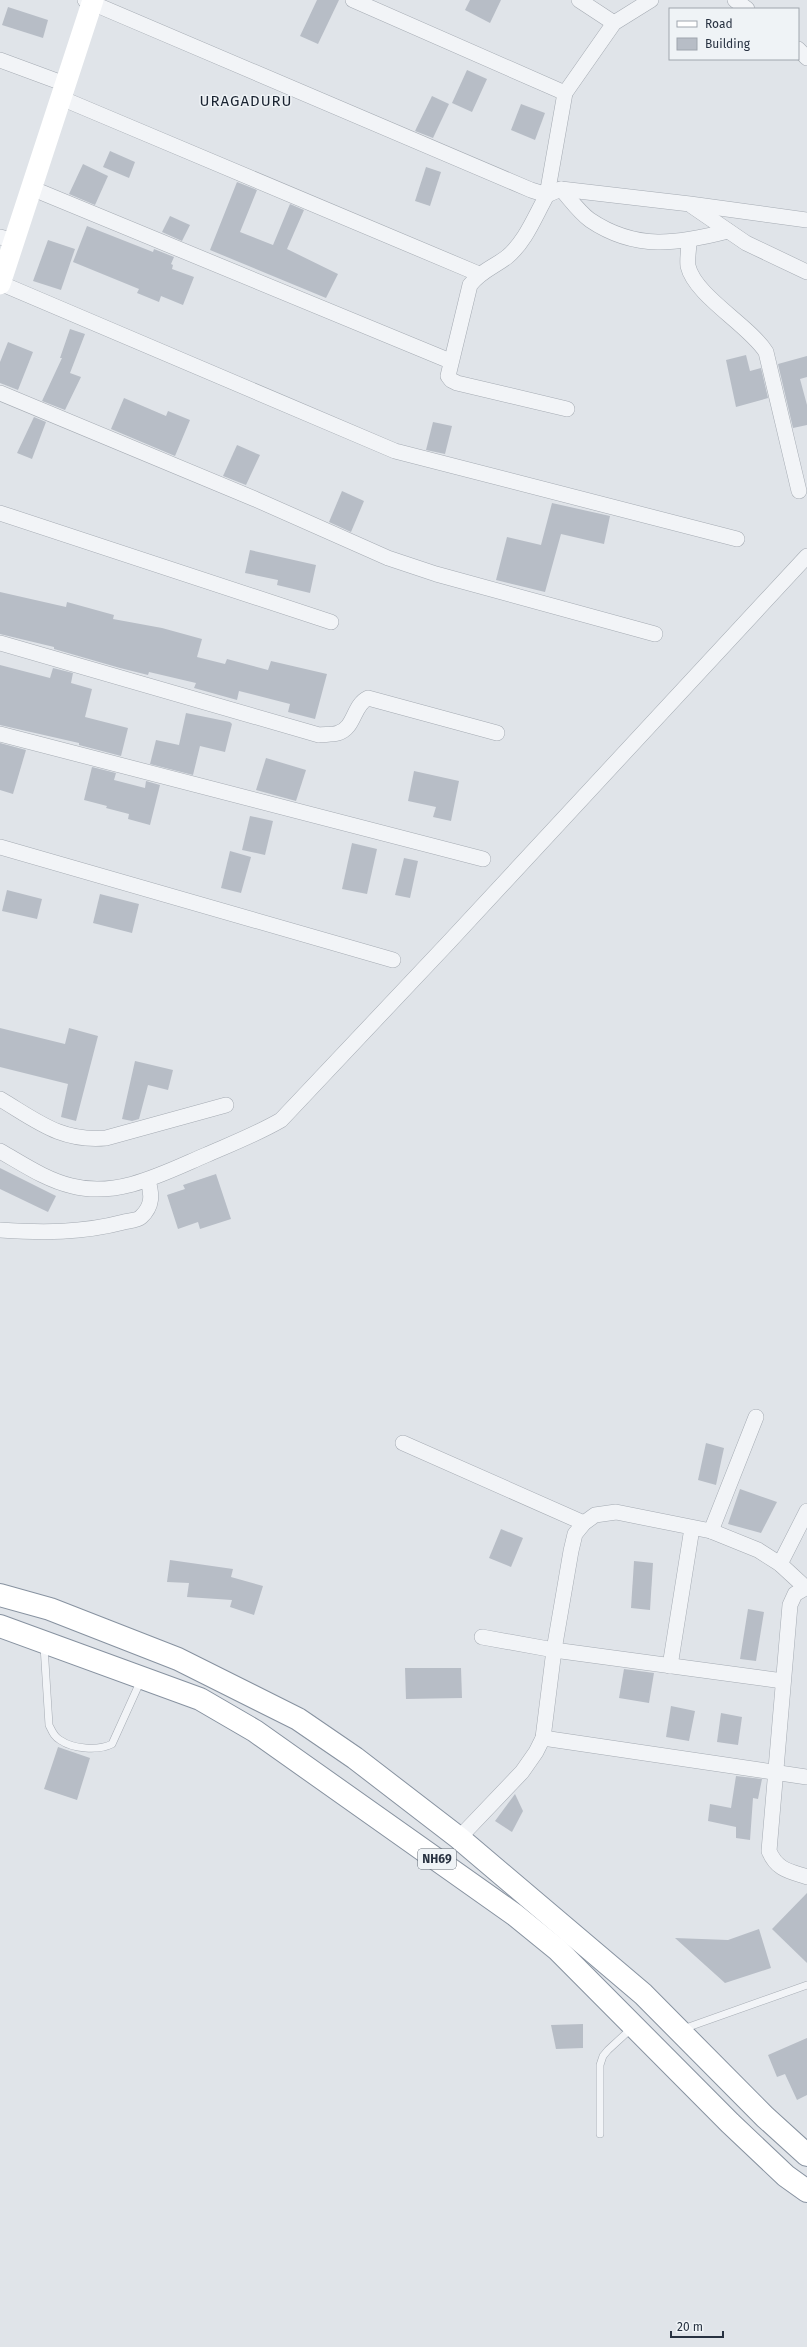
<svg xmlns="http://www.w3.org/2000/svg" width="807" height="2347" viewBox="0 0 807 2347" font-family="'Fira Sans',sans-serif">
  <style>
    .building { fill: #b7bdc6 }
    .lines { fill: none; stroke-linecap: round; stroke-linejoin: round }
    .lane-casing { stroke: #a5abb3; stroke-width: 8 }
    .street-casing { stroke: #a5abb3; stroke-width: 16 }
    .highway-casing { stroke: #8792a0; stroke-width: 24 }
    .lane { stroke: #f2f4f7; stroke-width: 7 }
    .street { stroke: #f2f4f7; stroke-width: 15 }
    .secondary { stroke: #fff; stroke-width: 21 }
    .highway { stroke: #fff; stroke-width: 22 }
    .labels { text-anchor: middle; stroke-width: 3; stroke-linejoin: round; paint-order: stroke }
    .shield { fill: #eff3f6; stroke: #646c77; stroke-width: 1 }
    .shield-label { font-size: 12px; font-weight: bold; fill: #283241 }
    .quarter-label { font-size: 15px; letter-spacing: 1px; fill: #1a2331; stroke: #eff3f6 }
  </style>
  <rect width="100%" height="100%" fill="#e0e4e9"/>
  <!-- building -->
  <g class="building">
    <polygon points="317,0 339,0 318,44 300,36"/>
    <polygon points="470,0 501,0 490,23 465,10"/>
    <polygon points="8,7 48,20 43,38 2,25"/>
    <polygon points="467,70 487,79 472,112 452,103"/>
    <polygon points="432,96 449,104 433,138 415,131"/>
    <polygon points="521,104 545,113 535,140 511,130"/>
    <polygon points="110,151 135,162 129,178 103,167"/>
    <polygon points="83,164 108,176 95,205 69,194"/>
    <polygon points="426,167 441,172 430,206 415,201"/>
    <polygon points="237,182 257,190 240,232 273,245 290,204 304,210 287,249 338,274 326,298 210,250"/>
    <polygon points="170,216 190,225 182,241 162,232"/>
    <polygon points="87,226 153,252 154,249 174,257 171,264 173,265 172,269 194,277 183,305 161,296 159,302 137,293 139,289 73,262"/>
    <polygon points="48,240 75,249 61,290 33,281"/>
    <polygon points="70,329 85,334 70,373 81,377 65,410 42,401 62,358 60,358"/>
    <polygon points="8,342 33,352 18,390 0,383 0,362"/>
    <polygon points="746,355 750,371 761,368 768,398 736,407 726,360"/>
    <polygon points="807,356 807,377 800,379 807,405 807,425 793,428 778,364"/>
    <polygon points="124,398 166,416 168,411 190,420 175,456 111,429"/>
    <polygon points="34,417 46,422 32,459 17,453"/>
    <polygon points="433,422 452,426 445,454 426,450"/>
    <polygon points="237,445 260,455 246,485 223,476"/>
    <polygon points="342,491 364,501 351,532 329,522"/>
    <polygon points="552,503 610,516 604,544 561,534 545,592 496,580 507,537 541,545"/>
    <polygon points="250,550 316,565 310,593 277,585 278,580 245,573"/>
    <polygon points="0,592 66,607 67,602 114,615 113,619 162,628 202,639 197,657 225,664 227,659 268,670 271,661 327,674 315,719 288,712 290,704 239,691 237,700 194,688 196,683 149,672 148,675 120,668 54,649 54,647 0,634"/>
    <polygon points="0,665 50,678 53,668 73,673 71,683 92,689 85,717 128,728 121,756 79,745 79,743 0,725"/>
    <polygon points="186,713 230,722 232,724 225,752 200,746 193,775 150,764 156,740 179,745"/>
    <polygon points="0,743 26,750 13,794 0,790"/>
    <polygon points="266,758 306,770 296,801 256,790"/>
    <polygon points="92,767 116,773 114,780 145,788 146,781 160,785 150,825 128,819 129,814 106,808 107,806 84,800"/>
    <polygon points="414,771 459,781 451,821 433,817 436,807 408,801"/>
    <polygon points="250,816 273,821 265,855 242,850"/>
    <polygon points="352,843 377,849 367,894 342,889"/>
    <polygon points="230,851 251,857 241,893 221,888"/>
    <polygon points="404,858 418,861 410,898 395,895"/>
    <polygon points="7,890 42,899 37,919 2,911"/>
    <polygon points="100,894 139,904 132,933 93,923"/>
    <polygon points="0,1028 65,1044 69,1028 98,1036 76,1121 61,1117 68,1084 0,1067"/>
    <polygon points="135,1061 173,1070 168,1090 148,1085 139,1119 132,1121 122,1119"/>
    <polygon points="0,1168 56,1196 48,1212 0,1189"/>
    <polygon points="216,1174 231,1219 200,1229 198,1222 178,1229 167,1195 185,1189 183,1185"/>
    <polygon points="706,1443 724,1448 716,1485 698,1480"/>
    <polygon points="740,1489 777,1502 761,1533 728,1524"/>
    <polygon points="501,1529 523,1538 511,1567 489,1558"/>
    <polygon points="170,1560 233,1569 231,1577 263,1586 254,1615 230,1607 232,1600 187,1597 189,1583 167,1582"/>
    <polygon points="634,1561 653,1563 650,1610 631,1608"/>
    <polygon points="748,1609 764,1612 756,1661 740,1659"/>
    <polygon points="405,1668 461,1668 462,1698 406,1699"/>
    <polygon points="624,1669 654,1673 649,1703 619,1698"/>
    <polygon points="671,1706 695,1711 689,1741 666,1737"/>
    <polygon points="721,1713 742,1717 738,1745 717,1742"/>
    <polygon points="58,1747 90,1758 77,1800 44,1789"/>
    <polygon points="736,1776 762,1779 758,1799 753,1798 750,1840 736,1838 736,1827 708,1821 710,1804 731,1808"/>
    <polygon points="515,1794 523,1811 512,1832 495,1821"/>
    <polygon points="807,1893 807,1963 772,1929"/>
    <polygon points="759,1929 771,1968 725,1983 675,1938 728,1940"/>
    <polygon points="583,2024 583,2048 556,2049 551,2025"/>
    <polygon points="807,2038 807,2095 797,2100 785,2074 777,2077 768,2055"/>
  </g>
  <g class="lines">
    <!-- lane casing -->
    <g class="lane-casing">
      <g id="lane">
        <path d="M44,1646L49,1725C52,1731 54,1737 60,1740C73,1749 98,1751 112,1744L141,1680"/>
        <polyline points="683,2029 807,1985"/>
        <polyline points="600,2134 600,2065 603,2056 608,2050 633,2027"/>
      </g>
    </g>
    <!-- street casing -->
    <g class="street-casing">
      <g id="street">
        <polyline points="85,0 531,190 547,195 565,93 614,23 651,0"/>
        <polyline points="353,0 565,93"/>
        <polyline points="579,0 614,23"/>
        <polyline points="735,0 747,9"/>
        <polyline points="798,49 807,58"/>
        <polyline points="0,60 65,84"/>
        <polyline points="61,98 479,274"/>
        <polyline points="31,188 450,361"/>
        <path d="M561,189C570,199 579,212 590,220C636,251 678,244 728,231"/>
        <polyline points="692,206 746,243 807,272"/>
        <polyline points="0,237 14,241"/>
        <path d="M689,241C689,249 687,258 688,266C695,296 749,325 766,352L799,491"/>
        <polyline points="0,283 395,451 737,539"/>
        <polyline points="0,393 255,499 388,558 436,574 655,634"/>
        <path d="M567,409L457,383L451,380L448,376L470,285C481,271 494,267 507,257C526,241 535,216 547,195L561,189L690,204L807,220"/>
        <polyline points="0,513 331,622"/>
        <path d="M0,643L319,735C324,734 332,735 338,733C355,728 353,705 368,698L497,733"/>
        <polyline points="0,734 483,859"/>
        <polyline points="0,847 393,960"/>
        <path d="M0,1099C37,1121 61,1142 106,1138L226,1105"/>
        <path d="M0,1151C23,1164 46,1180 72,1186C118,1198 164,1173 206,1155C231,1144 257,1134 281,1120L449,942L807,556"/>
        <path d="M0,1230C43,1233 82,1233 124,1222C129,1221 138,1220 141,1217C153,1206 152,1194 148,1181"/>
        <polyline points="403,1443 584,1523"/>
        <polyline points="711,1531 756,1417"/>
        <polyline points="780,1564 807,1511"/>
        <path d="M807,1587L795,1594L790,1605L769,1851C777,1870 789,1871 807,1877"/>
        <polyline points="482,1637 554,1650 783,1681"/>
        <polyline points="670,1666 692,1528"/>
        <polyline points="543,1738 807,1777"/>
        <polyline points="459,1838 522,1772 536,1752 543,1738 554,1650 571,1551 575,1534 584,1523 595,1515 616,1512 711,1531 758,1550 780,1564 805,1587"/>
      </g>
    </g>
    <!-- highway casing -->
    <g class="highway-casing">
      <g id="highway">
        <polyline points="0,1595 50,1609 178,1659 298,1719 355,1758 459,1838 643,1994 765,2117 807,2155"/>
        <polyline points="0,1626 200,1699 255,1731 515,1915 558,1950 730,2123 786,2176 807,2191"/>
      </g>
    </g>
    <!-- lane -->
    <use href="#lane" class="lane"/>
    <!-- street -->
    <use href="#street" class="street"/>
    <!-- secondary -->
    <polyline class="secondary" points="0,284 93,0"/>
    <!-- highway -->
    <use href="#highway" class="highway"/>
  </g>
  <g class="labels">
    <!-- shield labels -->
    <rect class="shield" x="418" y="1849" width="38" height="20" rx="3"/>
    <g class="shield-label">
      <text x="437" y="1863">NH69</text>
    </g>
    <!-- quarter labels -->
    <g class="quarter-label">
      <text x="246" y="106">URAGADURU</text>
    </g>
  </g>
  <!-- legend -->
  <rect x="669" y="8" width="130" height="52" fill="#eff3f6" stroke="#9fa6ae"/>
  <rect x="677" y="21" width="20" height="6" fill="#ffffff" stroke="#9fa6ae"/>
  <text x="705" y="28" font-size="12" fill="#283241">Road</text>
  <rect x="677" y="38" width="20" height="12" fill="#b7bdc6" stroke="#9fa6ae"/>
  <text x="705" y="48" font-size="12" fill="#283241">Building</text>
  <!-- scale -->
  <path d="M671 2331v6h52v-6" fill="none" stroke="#283241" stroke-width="2"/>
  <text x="677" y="2331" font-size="12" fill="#283241" stroke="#eff3f6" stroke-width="3" paint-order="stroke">20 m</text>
</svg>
